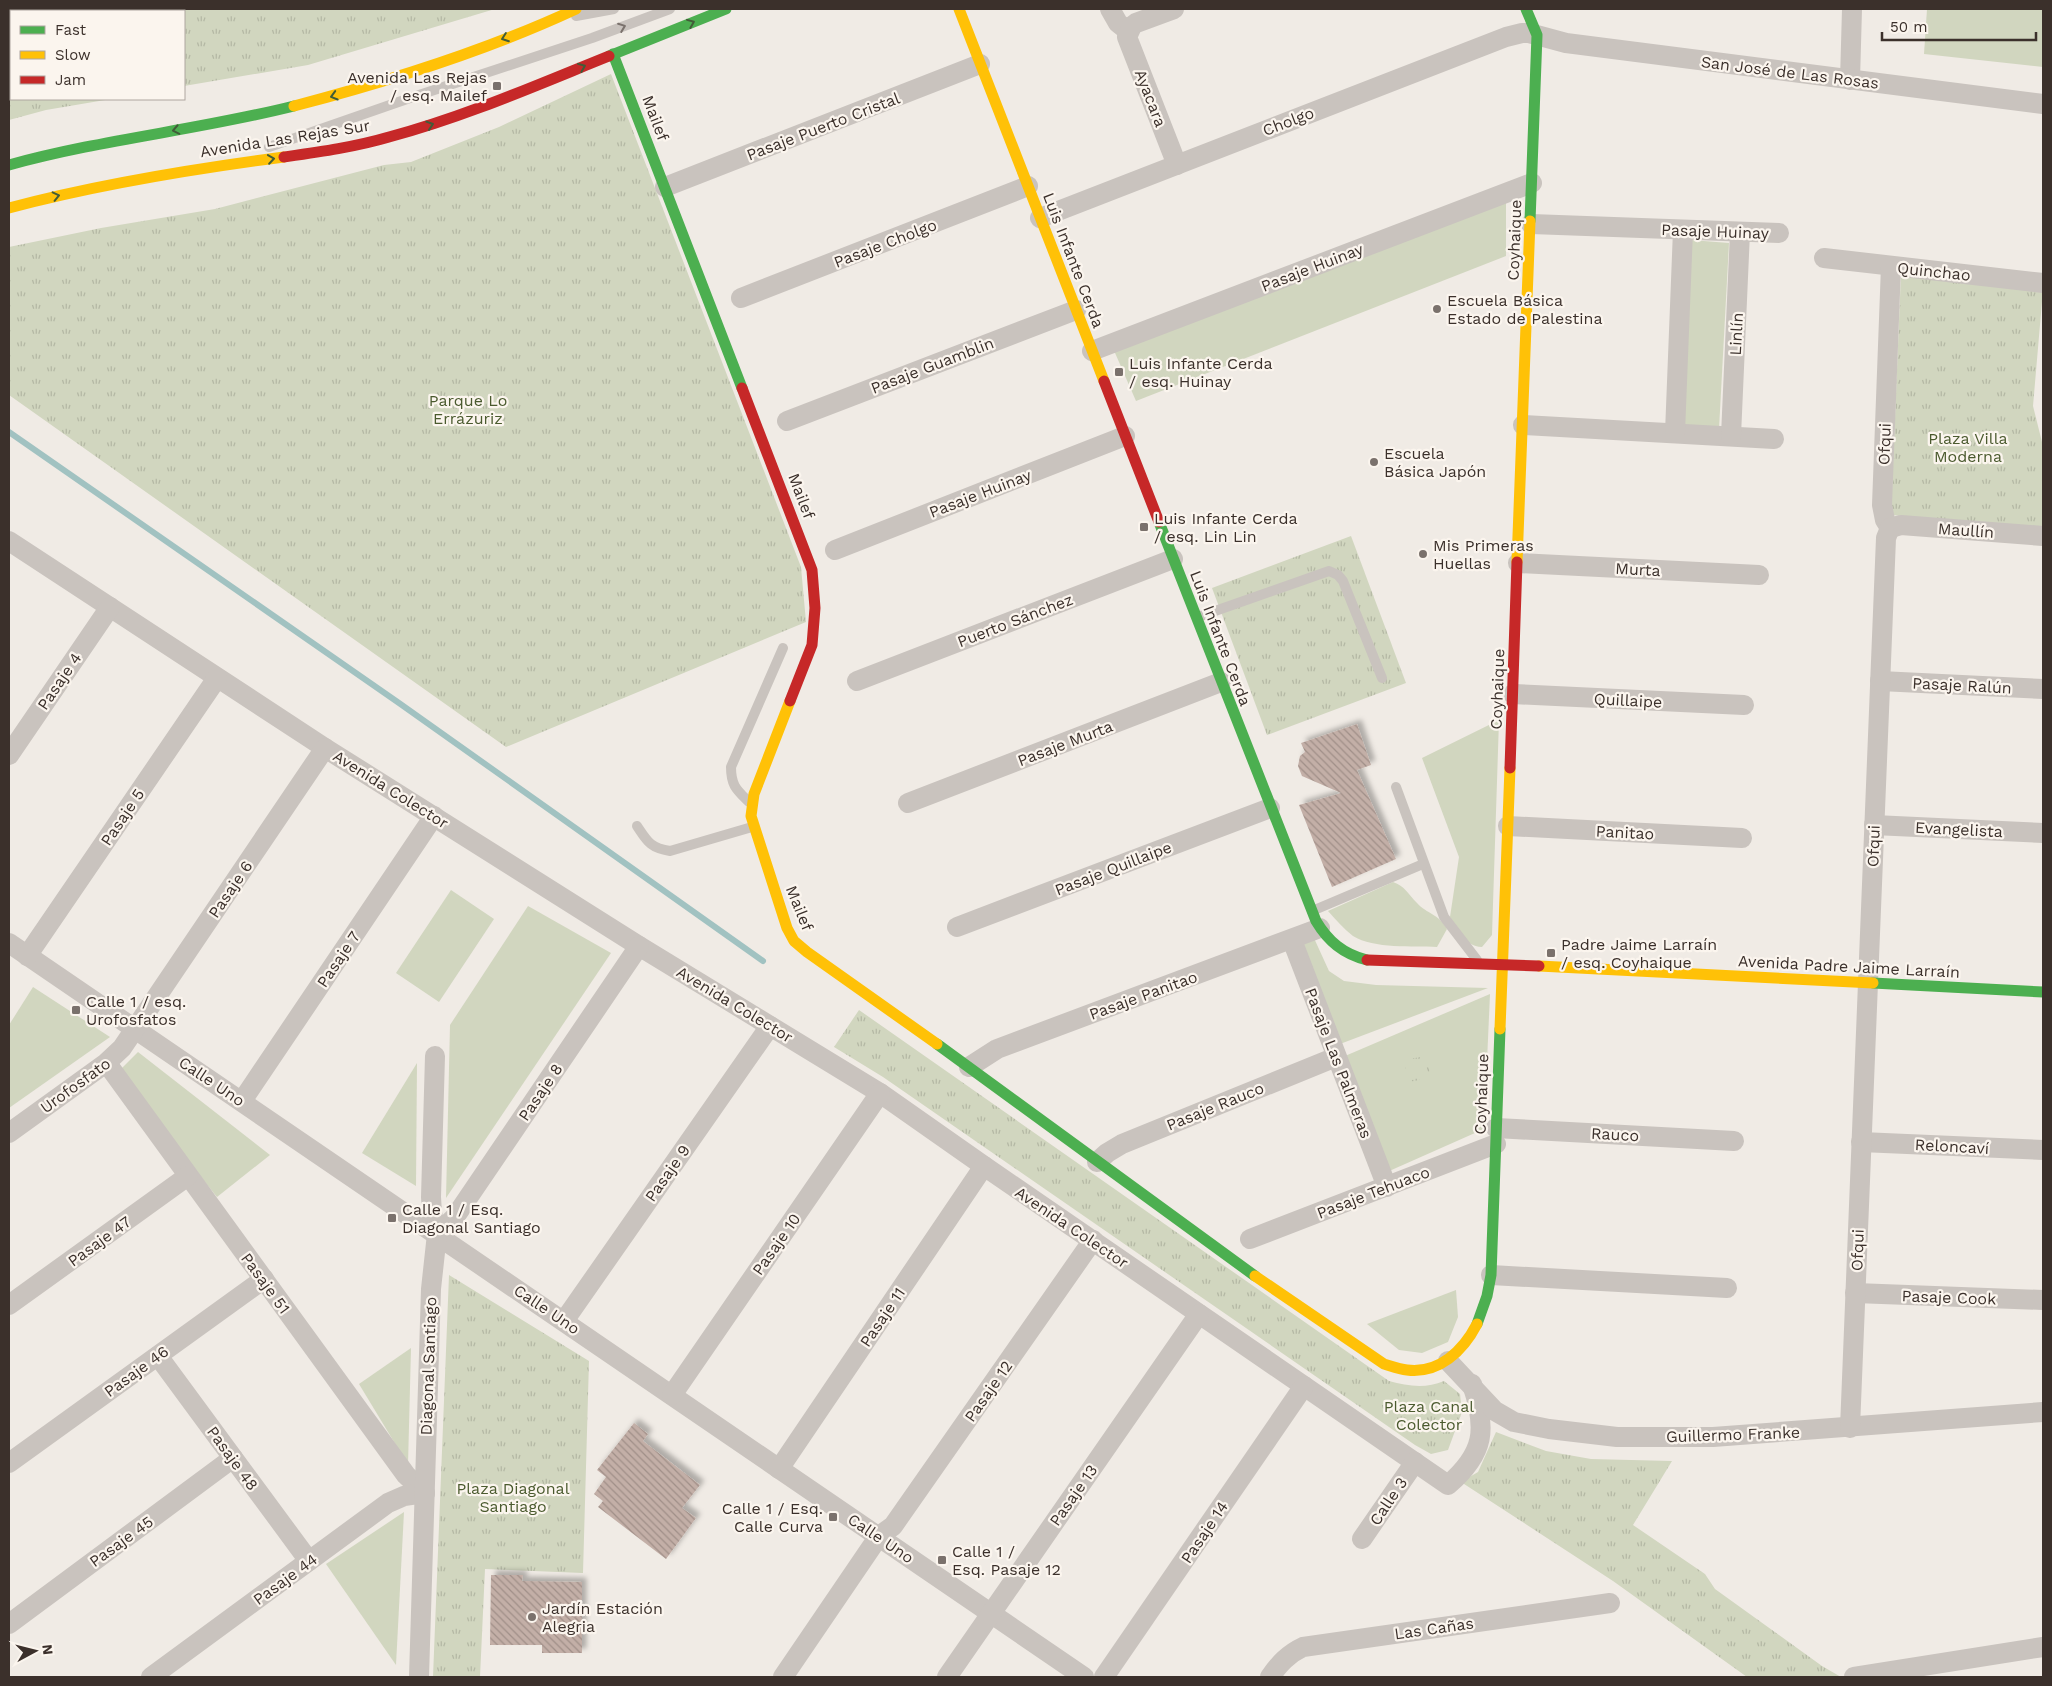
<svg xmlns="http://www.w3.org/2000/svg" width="2052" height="1686" viewBox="0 0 2052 1686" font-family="'Work Sans',sans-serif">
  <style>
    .grass { fill: #d1d6bf }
    .park { fill: url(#park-tufts) }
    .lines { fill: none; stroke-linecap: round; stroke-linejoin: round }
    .stream { stroke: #a1c2c1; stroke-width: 6 }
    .building { fill: url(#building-back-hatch); filter: url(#shadow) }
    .lane { stroke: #c9c3be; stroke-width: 10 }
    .street { stroke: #c9c3be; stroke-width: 20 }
    .fast { stroke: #4caf50; stroke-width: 11 }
    .slow { stroke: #ffc107; stroke-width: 11 }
    .jam { stroke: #c62828; stroke-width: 11 }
    .oneway { stroke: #415c38 }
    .oneway2 { stroke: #7b726d }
    .poi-dot { fill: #7a716c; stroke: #fbf5ee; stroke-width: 2 }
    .labels { text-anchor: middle; stroke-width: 4.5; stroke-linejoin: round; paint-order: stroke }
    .street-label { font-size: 16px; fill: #3b302b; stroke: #fbf5ee }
    .poi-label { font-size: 16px; fill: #3b302b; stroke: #fbf5ee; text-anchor: start }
    .park-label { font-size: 16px; fill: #4a5a2e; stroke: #fbf5ee }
  </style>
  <defs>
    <pattern id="park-tufts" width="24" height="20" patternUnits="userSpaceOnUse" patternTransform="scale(1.25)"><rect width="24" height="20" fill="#d1d6bf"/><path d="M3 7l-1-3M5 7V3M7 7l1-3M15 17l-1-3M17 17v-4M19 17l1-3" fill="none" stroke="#b4b8a4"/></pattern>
    <pattern id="building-back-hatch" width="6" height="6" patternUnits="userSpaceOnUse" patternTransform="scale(1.25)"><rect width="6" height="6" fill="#c3afa7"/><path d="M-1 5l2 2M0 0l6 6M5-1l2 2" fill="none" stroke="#a08f88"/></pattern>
    <filter id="shadow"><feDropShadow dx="4.5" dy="-4.5" stdDeviation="2.5" flood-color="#0004"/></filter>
  </defs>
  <rect width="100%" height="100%" fill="#f0ebe5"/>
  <!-- grass -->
  <g class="grass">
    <polygon points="1927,9 2043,9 2043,67 1924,54"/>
    <polygon points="1506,195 1506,256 1136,401 1112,346"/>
    <polygon points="1691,240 1729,243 1719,429 1681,427"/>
    <path d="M1499,720L1492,935L1482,947C1464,946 1459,931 1450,917L1459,857L1422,758Z"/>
    <path d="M1393,882C1405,886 1408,894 1417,903C1427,914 1439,914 1447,929L1437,947C1413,946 1374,949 1353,936C1344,929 1336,920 1328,911Z"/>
    <polygon points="451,890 494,919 439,1002 396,973"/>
    <polygon points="528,906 611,953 446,1198 450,1025"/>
    <polygon points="1313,936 1329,971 1344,981 1376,985 1488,988 1340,1044 1297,943"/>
    <polygon points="33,987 110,1037 9,1108 9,1025"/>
    <polygon points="1490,994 1484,1129 1387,1172 1345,1056"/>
    <polygon points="138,1052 270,1155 217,1197 117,1073"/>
    <polygon points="417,1063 416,1186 362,1153"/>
    <polygon points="1456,1290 1458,1317 1448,1342 1422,1353 1399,1350 1367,1324"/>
    <polygon points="411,1348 408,1465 359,1384"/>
    <polygon points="404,1512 396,1665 326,1564"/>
  </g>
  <!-- park -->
  <g class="park">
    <polygon points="9,9 495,9 308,65 184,86 184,11 11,11 11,99 111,99 46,110 9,120"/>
    <polygon points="611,74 801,567 806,622 506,747 9,395 9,247 101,228 215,209 384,165 411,162 499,127"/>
    <polygon points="1901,273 2043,290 2033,406 2043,446 2043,527 1891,515"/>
    <polygon points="1351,536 1406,683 1267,735 1212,588"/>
    <path d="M859,1010L1389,1381C1408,1386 1425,1389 1444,1381L1460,1394L1462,1412L1448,1450L1431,1454L1415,1445L883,1077L834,1047Z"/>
    <polygon points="1426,1056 1431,1078 1408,1082 1404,1060"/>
    <polygon points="449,1275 589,1361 583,1573 485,1569 480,1677 433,1677"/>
    <polygon points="1496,1432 1546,1451 1591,1459 1672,1461 1633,1525 1705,1574 1715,1589 1822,1666 1841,1677 1747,1677 1613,1581 1461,1482 1478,1472"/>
  </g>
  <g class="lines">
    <!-- stream -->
    <polyline class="stream" points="9,432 399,703 763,961"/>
  </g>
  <!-- building -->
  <g class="building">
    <polygon points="1357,724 1371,765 1357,770 1396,859 1332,887 1299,805 1341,793 1302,776 1298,766 1300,756 1305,752 1301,743"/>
    <polygon points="634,1423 648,1434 643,1441 700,1485 682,1508 696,1518 666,1559 598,1507 603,1501 594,1494 606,1477 597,1470"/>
    <polygon points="491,1575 523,1575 522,1581 582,1582 582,1653 542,1653 542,1645 490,1645"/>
  </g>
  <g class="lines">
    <!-- lane -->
    <g class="lane">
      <polyline points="576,16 614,9"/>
      <polyline points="269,147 410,98 592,38 670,9"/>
      <polyline points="1198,617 1329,571 1338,575 1343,581 1382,678"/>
      <polyline points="1396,787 1444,917 1477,960"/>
      <path d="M749,802C737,790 731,786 731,767L783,648"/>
      <path d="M637,826C647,841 650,848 670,851L752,827"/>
      <polyline points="1312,911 1423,864"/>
    </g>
    <!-- street -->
    <g class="street">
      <polyline points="1110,9 1118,23 1128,31"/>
      <polyline points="1174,9 1136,23 1132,26 1127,37 1177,165"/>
      <polyline points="1850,80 1852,9"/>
      <polyline points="665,187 980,64"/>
      <polyline points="1040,218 1506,37 1522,33 1529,33 1566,43 2043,104"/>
      <polyline points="1531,224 1779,233"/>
      <polyline points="1824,258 2043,283"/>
      <polyline points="741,298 1028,186"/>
      <polyline points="1092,351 1532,183"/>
      <polyline points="787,421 1076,310"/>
      <polyline points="1523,425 1774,439"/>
      <polyline points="1675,433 1683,230"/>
      <polyline points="1731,436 1740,232"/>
      <polyline points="1890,528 1885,520 1882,505 1891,266"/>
      <polyline points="1890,528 1901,525 2043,536"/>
      <path d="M9,541L325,748L639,946L880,1093L984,1166L1448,1485C1485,1453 1487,1429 1472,1384"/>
      <polyline points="835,550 1125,436"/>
      <polyline points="1518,563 1759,575"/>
      <polyline points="857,681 1173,559"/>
      <polyline points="1880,681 2043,689"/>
      <polyline points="1513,694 1744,705"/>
      <polyline points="9,755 110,607"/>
      <polyline points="908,803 1221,682"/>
      <polyline points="1874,825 2043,833"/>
      <polyline points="1508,826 1742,838"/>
      <polyline points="957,927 1270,808"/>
      <polyline points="1292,940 1387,1187"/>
      <polyline points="9,943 1084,1677"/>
      <polyline points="27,956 217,678"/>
      <polyline points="969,1067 997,1049 1320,928"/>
      <polyline points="111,1069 406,1475 425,1493"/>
      <polyline points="242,1101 434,816"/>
      <polyline points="1496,1128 1734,1141"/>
      <polyline points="9,1133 106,1063 122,1048 325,748"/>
      <polyline points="1861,1142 2043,1150"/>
      <polyline points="1097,1162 1107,1153 1122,1144 1336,1057"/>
      <polyline points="437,1234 455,1217 639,946"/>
      <polyline points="1250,1239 1496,1144"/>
      <polyline points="1491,1275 1727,1288"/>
      <polyline points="1855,1293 2043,1300"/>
      <polyline points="9,1305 188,1176"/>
      <polyline points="564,1321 770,1026"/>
      <polyline points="158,1356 309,1561"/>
      <polyline points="1448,1361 1495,1411 1514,1422 1549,1429 1617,1437 1713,1437 2043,1412"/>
      <polyline points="672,1395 880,1093"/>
      <polyline points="1850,1428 1886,538 1890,528"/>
      <polyline points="9,1463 264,1279"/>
      <polyline points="779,1469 984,1166"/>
      <polyline points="1362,1539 1415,1462"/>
      <polyline points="9,1624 233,1458"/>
      <polyline points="151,1677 388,1503 404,1496 425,1493"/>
      <polyline points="419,1677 431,1289 437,1234 432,1213 431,1197 435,1056"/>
      <polyline points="783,1677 879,1536 893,1526 1093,1240"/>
      <polyline points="947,1677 1199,1314"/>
      <polyline points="1104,1677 1304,1386"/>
      <path d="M1270,1677C1279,1664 1288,1654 1303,1647L1610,1603"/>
      <polyline points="1854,1677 2043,1647"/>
    </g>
    <!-- fast -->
    <g class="fast">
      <polyline points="1526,9 1537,35 1530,221"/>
      <polyline points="613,54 742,388"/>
      <polyline points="609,56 726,9"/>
      <path d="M9,165C103,139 199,130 294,106"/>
      <path d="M1159,522L1316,921C1328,941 1343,954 1367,960"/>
      <polyline points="1873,983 2043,992"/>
      <polyline points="937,1044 1255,1276"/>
      <polyline points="1477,1324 1487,1296 1491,1275 1500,1029"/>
    </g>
    <!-- slow -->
    <g class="slow">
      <polyline points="959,9 1104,381"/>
      <path d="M294,106C390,81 486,51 576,9"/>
      <path d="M9,208C99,184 192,169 284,157"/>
      <polyline points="1517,562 1530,221"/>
      <polyline points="790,701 754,794 751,816 787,928 794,941 807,952 937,1044"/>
      <polyline points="1539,966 1873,983"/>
      <polyline points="1500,1029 1510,768"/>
      <path d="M1255,1276L1384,1364C1391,1366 1399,1369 1407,1370C1439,1374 1463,1351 1477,1324"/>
    </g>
    <!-- jam -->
    <g class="jam">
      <path d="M284,157C319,152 355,147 389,137C464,117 537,85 609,56"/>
      <polyline points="1104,381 1159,522"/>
      <polyline points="742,388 812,570 815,608 812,645 790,701"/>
      <polyline points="1510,768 1517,562"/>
      <polyline points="1367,960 1539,966"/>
    </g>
  </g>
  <!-- one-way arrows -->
  <defs><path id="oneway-chevron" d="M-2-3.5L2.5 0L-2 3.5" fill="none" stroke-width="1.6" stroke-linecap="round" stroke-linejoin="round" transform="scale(1.25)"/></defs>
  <g class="oneway">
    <use href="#oneway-chevron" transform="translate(691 23) rotate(-22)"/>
    <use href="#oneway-chevron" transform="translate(505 38) rotate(160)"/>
    <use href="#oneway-chevron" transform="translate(582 67) rotate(-22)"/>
    <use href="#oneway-chevron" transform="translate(334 96) rotate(164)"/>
    <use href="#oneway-chevron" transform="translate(430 125) rotate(-18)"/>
    <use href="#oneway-chevron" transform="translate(176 130) rotate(169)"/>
    <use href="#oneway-chevron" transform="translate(271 159) rotate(-8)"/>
    <use href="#oneway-chevron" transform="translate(56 196) rotate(-13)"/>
  </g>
  <use class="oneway2" href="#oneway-chevron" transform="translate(622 27) rotate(-21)"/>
  <!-- markers -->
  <g class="poi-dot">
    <rect x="492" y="81" width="10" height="10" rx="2.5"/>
    <circle cx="1437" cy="309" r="5"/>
    <rect x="1114" y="367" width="10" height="10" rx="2.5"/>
    <circle cx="1374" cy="462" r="5"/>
    <rect x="1139" y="522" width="10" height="10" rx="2.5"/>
    <circle cx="1423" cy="554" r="5"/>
    <rect x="1546" y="948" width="10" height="10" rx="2.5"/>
    <rect x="71" y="1005" width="10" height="10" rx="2.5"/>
    <rect x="387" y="1213" width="10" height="10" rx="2.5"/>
    <rect x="828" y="1512" width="10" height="10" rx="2.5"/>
    <rect x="937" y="1555" width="10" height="10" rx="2.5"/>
    <circle cx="532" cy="1617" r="5"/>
  </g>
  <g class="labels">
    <!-- street labels -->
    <g class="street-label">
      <text transform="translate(1790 72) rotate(7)" y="6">San José de Las Rosas</text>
      <text transform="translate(1151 98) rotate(69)" y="6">Ayacara</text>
      <text transform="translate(656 118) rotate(69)" y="6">Mailef</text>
      <text transform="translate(1288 121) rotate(-21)" y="6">Cholgo</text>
      <text transform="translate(823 126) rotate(-21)" y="6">Pasaje Puerto Cristal</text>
      <text transform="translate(285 138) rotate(-9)" y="6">Avenida Las Rejas Sur</text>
      <text transform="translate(1715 231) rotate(2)" y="6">Pasaje Huinay</text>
      <text transform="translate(1514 240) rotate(-88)" y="6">Coyhaique</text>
      <text transform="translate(885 243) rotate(-21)" y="6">Pasaje Cholgo</text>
      <text transform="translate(1074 260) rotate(69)" y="6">Luis Infante Cerda</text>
      <text transform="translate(1312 267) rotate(-21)" y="6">Pasaje Huinay</text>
      <text transform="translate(1934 271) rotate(6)" y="6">Quinchao</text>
      <text transform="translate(1736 334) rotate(-87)" y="6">Linlín</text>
      <text transform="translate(932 365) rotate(-21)" y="6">Pasaje Guamblin</text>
      <text transform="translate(1884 444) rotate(-88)" y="6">Ofqui</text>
      <text transform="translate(980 493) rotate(-21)" y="6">Pasaje Huinay</text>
      <text transform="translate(802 496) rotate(69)" y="6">Mailef</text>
      <text transform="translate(1966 530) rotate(4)" y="6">Maullín</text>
      <text transform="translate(1638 569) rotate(3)" y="6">Murta</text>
      <text transform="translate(1015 620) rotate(-21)" y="6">Puerto Sánchez</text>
      <text transform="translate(1221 638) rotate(69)" y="6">Luis Infante Cerda</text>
      <text transform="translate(59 681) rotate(-56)" y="6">Pasaje 4</text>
      <text transform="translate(1962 685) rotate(3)" y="6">Pasaje Ralún</text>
      <text transform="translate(1497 689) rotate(-88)" y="6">Coyhaique</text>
      <text transform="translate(1628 700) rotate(3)" y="6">Quillaipe</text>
      <text transform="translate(1065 743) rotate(-21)" y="6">Pasaje Murta</text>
      <text transform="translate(391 789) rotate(32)" y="6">Avenida Colector</text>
      <text transform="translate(122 817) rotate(-56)" y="6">Pasaje 5</text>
      <text transform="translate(1959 829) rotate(3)" y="6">Evangelista</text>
      <text transform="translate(1625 832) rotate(3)" y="6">Panitao</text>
      <text transform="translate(1873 846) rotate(-88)" y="6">Ofqui</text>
      <text transform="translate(1113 868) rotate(-21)" y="6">Pasaje Quillaipe</text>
      <text transform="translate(230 889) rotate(-56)" y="6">Pasaje 6</text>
      <text transform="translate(800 908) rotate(68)" y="6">Mailef</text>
      <text transform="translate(338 959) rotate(-56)" y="6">Pasaje 7</text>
      <text transform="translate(1849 966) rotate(3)" y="6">Avenida Padre Jaime Larraín</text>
      <text transform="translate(1143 995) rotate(-20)" y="6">Pasaje Panitao</text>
      <text transform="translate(735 1004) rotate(31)" y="6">Avenida Colector</text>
      <text transform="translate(1339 1063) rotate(69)" y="6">Pasaje Las Palmeras</text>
      <text transform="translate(212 1081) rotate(34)" y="6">Calle Uno</text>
      <text transform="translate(75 1085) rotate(-36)" y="6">Urofosfato</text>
      <text transform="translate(540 1092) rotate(-56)" y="6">Pasaje 8</text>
      <text transform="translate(1481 1094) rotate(-88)" y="6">Coyhaique</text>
      <text transform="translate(1215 1106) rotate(-22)" y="6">Pasaje Rauco</text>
      <text transform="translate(1615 1134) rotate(3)" y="6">Rauco</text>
      <text transform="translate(1952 1146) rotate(3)" y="6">Reloncaví</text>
      <text transform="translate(667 1173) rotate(-55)" y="6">Pasaje 9</text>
      <text transform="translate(1373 1192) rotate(-21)" y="6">Pasaje Tehuaco</text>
      <text transform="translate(1072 1227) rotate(34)" y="6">Avenida Colector</text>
      <text transform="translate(99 1241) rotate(-36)" y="6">Pasaje 47</text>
      <text transform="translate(776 1244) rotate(-55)" y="6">Pasaje 10</text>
      <text transform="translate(1857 1250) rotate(-88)" y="6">Ofqui</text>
      <text transform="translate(266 1283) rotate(54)" y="6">Pasaje 51</text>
      <text transform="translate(1949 1297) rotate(2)" y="6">Pasaje Cook</text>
      <text transform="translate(547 1309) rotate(34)" y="6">Calle Uno</text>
      <text transform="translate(882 1317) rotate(-56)" y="6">Pasaje 11</text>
      <text transform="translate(428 1366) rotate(-88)" y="6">Diagonal Santiago</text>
      <text transform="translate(136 1371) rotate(-36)" y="6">Pasaje 46</text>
      <text transform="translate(988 1391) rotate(-55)" y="6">Pasaje 12</text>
      <text transform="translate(1733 1434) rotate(-2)" y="6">Guillermo Franke</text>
      <text transform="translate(233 1458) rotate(54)" y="6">Pasaje 48</text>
      <text transform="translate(1073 1495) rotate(-55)" y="6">Pasaje 13</text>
      <text transform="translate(1388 1501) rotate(-56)" y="6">Calle 3</text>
      <text transform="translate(1204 1532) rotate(-56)" y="6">Pasaje 14</text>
      <text transform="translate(881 1538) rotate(34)" y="6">Calle Uno</text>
      <text transform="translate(121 1541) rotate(-36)" y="6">Pasaje 45</text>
      <text transform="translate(285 1579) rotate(-36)" y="6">Pasaje 44</text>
      <text transform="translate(1434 1628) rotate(-8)" y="6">Las Cañas</text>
    </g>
    <!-- poi labels -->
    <g class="poi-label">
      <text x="487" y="83" text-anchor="end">Avenida Las Rejas<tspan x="487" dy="18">/ esq. Mailef</tspan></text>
      <text x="1447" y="306">Escuela Básica<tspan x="1447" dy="18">Estado de Palestina</tspan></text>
      <text x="1129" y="369">Luis Infante Cerda<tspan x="1129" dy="18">/ esq. Huinay</tspan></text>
      <text x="1384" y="459">Escuela<tspan x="1384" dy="18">Básica Japón</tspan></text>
      <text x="1154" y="524">Luis Infante Cerda<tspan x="1154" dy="18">/ esq. Lin Lin</tspan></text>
      <text x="1433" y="551">Mis Primeras<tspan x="1433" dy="18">Huellas</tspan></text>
      <text x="1561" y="950">Padre Jaime Larraín<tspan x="1561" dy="18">/ esq. Coyhaique</tspan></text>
      <text x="86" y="1007">Calle 1 / esq.<tspan x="86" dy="18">Urofosfatos</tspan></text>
      <text x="402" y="1215">Calle 1 / Esq.<tspan x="402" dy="18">Diagonal Santiago</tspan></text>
      <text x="823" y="1514" text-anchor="end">Calle 1 / Esq.<tspan x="823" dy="18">Calle Curva</tspan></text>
      <text x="952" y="1557">Calle 1 /<tspan x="952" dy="18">Esq. Pasaje 12</tspan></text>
      <text x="542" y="1614">Jardín Estación<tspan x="542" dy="18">Alegria</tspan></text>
    </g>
    <!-- park labels -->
    <g class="park-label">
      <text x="468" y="406">Parque Lo<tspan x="468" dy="18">Errázuriz</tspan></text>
      <text x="1968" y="444">Plaza Villa<tspan x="1968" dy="18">Moderna</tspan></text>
      <text x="1429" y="1412">Plaza Canal<tspan x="1429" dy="18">Colector</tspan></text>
      <text x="513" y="1494">Plaza Diagonal<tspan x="513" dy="18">Santiago</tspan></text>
    </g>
  </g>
  <!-- border -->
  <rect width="2052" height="1686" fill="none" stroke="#3b302b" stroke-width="20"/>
  <!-- legend -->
  <rect x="10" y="10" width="175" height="90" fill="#fbf5ee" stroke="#aea6a0"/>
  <rect x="20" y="26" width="25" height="8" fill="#4caf50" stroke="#aea6a0"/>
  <text x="55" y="35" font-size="15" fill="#3b302b">Fast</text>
  <rect x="20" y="51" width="25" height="8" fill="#ffc107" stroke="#aea6a0"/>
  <text x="55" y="60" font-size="15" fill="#3b302b">Slow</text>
  <rect x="20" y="76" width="25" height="8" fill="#c62828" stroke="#aea6a0"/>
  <text x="55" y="85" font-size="15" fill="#3b302b">Jam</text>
  <!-- north arrow -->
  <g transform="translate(35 1651) rotate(83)" stroke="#fbf5ee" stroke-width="4" paint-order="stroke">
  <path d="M0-4L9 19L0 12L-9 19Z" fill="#3b302b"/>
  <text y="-8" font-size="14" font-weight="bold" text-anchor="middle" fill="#3b302b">N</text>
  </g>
  <!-- scale -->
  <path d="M1882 32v8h154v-8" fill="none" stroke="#3b302b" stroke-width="2.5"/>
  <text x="1890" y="32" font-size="15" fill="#3b302b" stroke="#fbf5ee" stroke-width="4" paint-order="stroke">50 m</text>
</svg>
